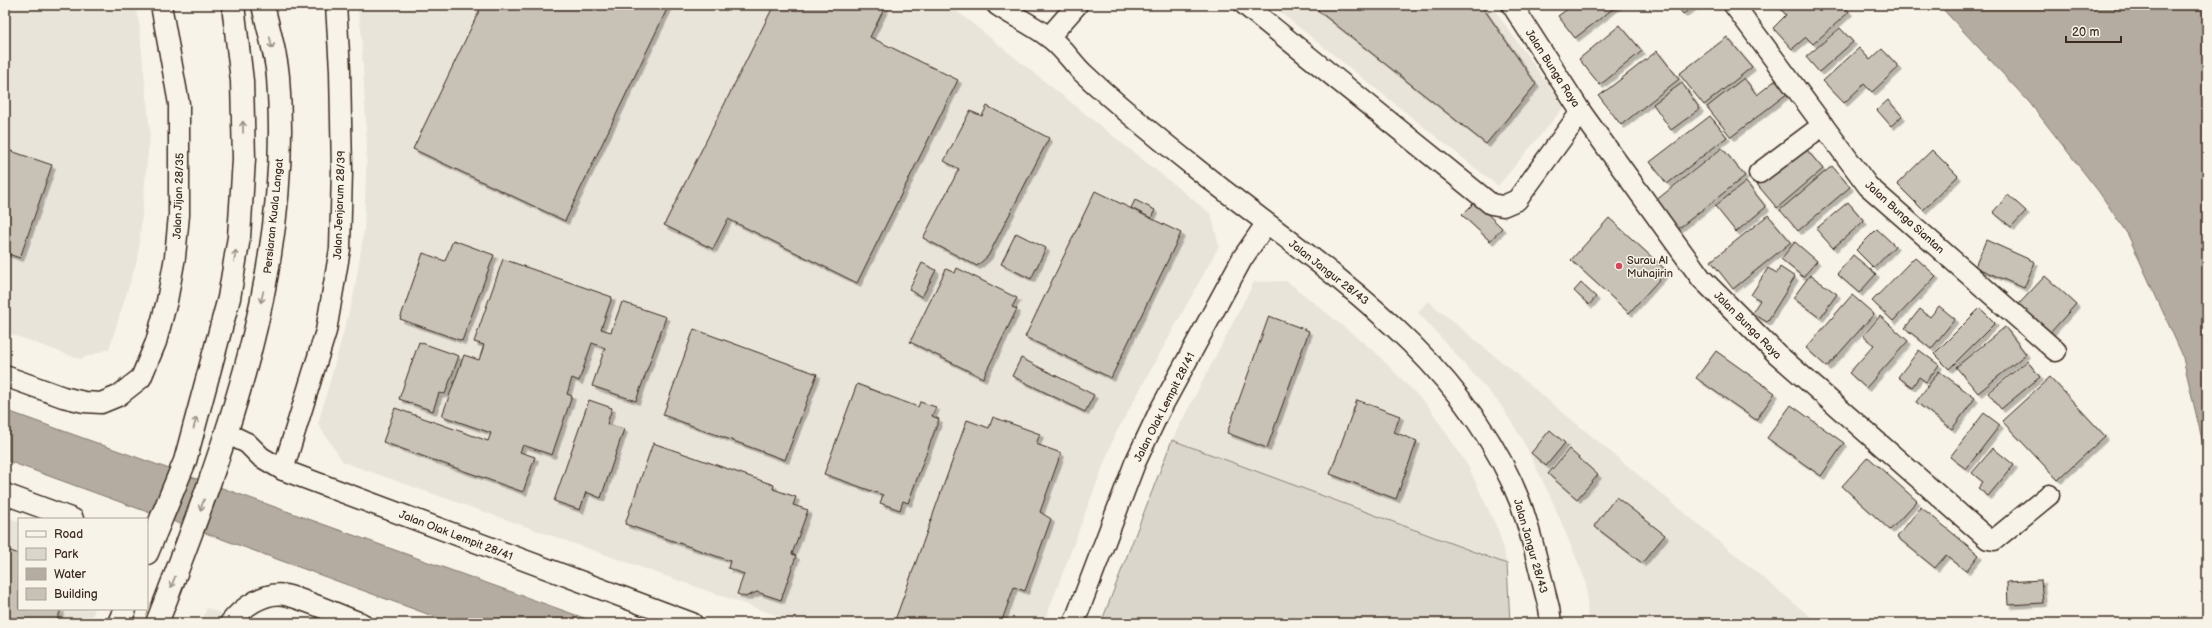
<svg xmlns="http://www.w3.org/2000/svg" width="2212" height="628" viewBox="0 0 2212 628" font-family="'Balsamiq Sans',sans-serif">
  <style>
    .built { fill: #e9e4d9 }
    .green { fill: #dbd6cb; stroke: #8b8074 }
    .water { fill: #b4aca0; stroke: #84786c }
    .building { fill: #c8c1b6; stroke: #3b2a1e; filter: url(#shadow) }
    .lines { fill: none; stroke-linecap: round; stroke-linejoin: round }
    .street-casing { stroke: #3b2a1e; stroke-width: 23 }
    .primary-casing { stroke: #3b2a1e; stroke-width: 25 }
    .street { stroke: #f7f3e8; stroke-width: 20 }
    .primary { stroke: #f7f3e8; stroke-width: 22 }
    .oneway { stroke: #998e83 }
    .poi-dot { fill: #d1495b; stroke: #f7f3e8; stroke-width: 1.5 }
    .labels { text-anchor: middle; stroke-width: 3; stroke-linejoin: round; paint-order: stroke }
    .street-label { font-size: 11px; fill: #3b2a1e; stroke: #f7f3e8 }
    .poi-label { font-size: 11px; fill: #3b2a1e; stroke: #f7f3e8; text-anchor: start }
  </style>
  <defs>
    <filter id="shadow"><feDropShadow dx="3.5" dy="3.5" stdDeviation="0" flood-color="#0004"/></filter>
  </defs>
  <rect width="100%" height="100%" fill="#f7f3e8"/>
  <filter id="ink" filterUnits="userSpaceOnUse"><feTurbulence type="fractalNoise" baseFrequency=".025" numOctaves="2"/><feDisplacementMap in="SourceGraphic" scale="8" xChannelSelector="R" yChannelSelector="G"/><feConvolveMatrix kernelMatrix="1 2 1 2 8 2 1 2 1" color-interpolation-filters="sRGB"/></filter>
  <g filter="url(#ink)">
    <!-- built -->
    <g class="built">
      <polygon points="5,5 135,5 139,23 150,131 138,257 109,349 80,359 5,332"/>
      <polygon points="357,5 949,5 1211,214 1219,246 1114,437 1044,623 798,623 343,462 318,424 354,294 364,230 367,145 361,29"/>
      <polygon points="1271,5 1491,5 1564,107 1498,186"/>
      <polygon points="1287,281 1375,352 1429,407 1468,466 1498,530 1507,564 1172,440 1254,282"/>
      <polygon points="1428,301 1818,623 1588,623 1586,582 1552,500 1522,439 1500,404 1418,312"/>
      <polygon points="5,516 19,522 19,609 95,609 90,623 5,623"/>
      <polygon points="207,608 248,623 201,623"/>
    </g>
    <!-- green -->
    <polygon class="green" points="1172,440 1507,564 1510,623 1101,623"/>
    <!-- water -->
    <g class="water">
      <polygon points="1939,5 2207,5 2207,461 2182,354 2128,235 2099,192 2029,102"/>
      <polygon points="5,410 598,623 452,623 5,460"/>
    </g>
    <!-- building -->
    <g class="building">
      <polygon points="482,5 669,5 565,221 413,149"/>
      <polygon points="774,5 886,5 870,37 958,80 857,283 728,219 713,249 664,225"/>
      <polygon points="1311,5 1481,5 1536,84 1486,144"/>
      <polygon points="1573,5 1618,5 1575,38 1558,16"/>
      <polygon points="1676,5 1695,5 1683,14"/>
      <polygon points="1777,5 1843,5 1849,12 1813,44 1806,37 1792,49 1773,28 1786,15"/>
      <polygon points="1620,25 1642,51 1600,85 1579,59"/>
      <polygon points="1840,28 1853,42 1819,72 1806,57"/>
      <polygon points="1727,37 1752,67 1704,105 1679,74"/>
      <polygon points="1859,48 1870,60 1882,49 1899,67 1872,92 1864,84 1844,103 1823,81"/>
      <polygon points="1657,51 1679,79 1621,125 1599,96"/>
      <polygon points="1744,78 1757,95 1777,79 1788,93 1731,137 1707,107"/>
      <polygon points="1682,83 1700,109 1671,130 1653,104"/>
      <polygon points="1888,100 1902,116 1891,126 1877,110"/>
      <polygon points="987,106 1049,138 988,256 977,266 923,238 959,169 944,161 970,111 982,116"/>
      <polygon points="1710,116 1727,137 1667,184 1650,162"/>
      <polygon points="1801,143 1823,169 1777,208 1755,182"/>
      <polygon points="1722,148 1745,176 1678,229 1655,201"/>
      <polygon points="5,149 52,165 20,258 5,253"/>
      <polygon points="1932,150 1958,176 1923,210 1897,184"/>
      <polygon points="1832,166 1850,187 1798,231 1780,210"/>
      <polygon points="1746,182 1766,207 1736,232 1715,206"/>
      <polygon points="1095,191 1181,233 1111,378 1025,337"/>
      <polygon points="2008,195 2026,211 2011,227 1993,212"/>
      <polygon points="1135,200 1155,210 1151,218 1131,208"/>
      <polygon points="1475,202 1502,228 1490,241 1462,215"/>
      <polygon points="1848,202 1864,221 1833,248 1816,229"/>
      <polygon points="1768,215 1791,242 1733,289 1711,261"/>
      <polygon points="1609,218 1667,271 1629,313 1571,260"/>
      <polygon points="1877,229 1895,246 1874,268 1856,250"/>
      <polygon points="1016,233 1046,248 1031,279 1001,264"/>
      <polygon points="453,240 494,255 462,341 400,319 423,253 445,261"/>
      <polygon points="1986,240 2035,262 2024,288 1975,267"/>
      <polygon points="1795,242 1817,261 1803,277 1781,259"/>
      <polygon points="1853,255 1876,274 1859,293 1837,274"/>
      <polygon points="1915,257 1936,276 1893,321 1872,301"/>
      <polygon points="503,259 612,297 601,329 611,332 622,302 666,317 636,401 592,386 605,348 592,343 579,381 572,378 567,394 572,396 552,455 523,445 520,452 535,457 523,492 383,442 395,408 488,441 491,433 442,416 464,355 479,360 484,345 474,342"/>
      <polygon points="922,263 936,270 922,297 909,290"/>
      <polygon points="1780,267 1795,277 1767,322 1752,313 1760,300 1751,295 1768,268 1777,273"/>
      <polygon points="957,268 1017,298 1012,307 1017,309 983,378 910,342 946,269 955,273"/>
      <polygon points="1810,275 1837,294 1820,318 1793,298"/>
      <polygon points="2045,276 2076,304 2050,333 2018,305"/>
      <polygon points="1581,283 1596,297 1589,305 1574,291"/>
      <polygon points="1852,295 1874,314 1827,367 1806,348"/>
      <polygon points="1939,306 1955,319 1931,349 1905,328 1920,309 1930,317"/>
      <polygon points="1980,308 1995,323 1949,369 1934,354"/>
      <polygon points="1269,316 1309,331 1267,448 1227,433"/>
      <polygon points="1880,316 1908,341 1866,388 1849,373 1874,345 1863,336"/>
      <polygon points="2005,327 2026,354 1978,393 1956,367"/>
      <polygon points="694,329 817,374 785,460 663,415"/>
      <polygon points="419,342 459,356 445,394 439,393 433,411 399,399"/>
      <polygon points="1919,350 1939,365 1926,382 1919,377 1912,387 1898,377"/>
      <polygon points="1716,351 1775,393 1756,420 1696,378"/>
      <polygon points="1021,358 1094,395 1085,412 1012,376"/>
      <polygon points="2027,361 2040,377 2001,409 1988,393"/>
      <polygon points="1939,371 1975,398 1952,429 1916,402"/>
      <polygon points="2050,377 2105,436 2058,480 2002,421"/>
      <polygon points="857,384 918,407 920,402 936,407 932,416 939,419 908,503 903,501 900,510 880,503 883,495 824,474"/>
      <polygon points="589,400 612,408 607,424 624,429 601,498 586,492 580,510 554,501"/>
      <polygon points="1357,400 1400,416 1394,432 1417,441 1396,499 1330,474"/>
      <polygon points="1791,405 1844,443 1821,476 1767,438"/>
      <polygon points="1984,413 2000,425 1966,469 1950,457"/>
      <polygon points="993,417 1040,434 1036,444 1061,453 1040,512 1051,519 1025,591 1014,587 1001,623 992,620 991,623 894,623 967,420 989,428"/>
      <polygon points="1550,430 1565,443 1546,466 1531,453"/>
      <polygon points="653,443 774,485 773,489 796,497 793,505 808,510 792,554 796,556 781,600 757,592 745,597 737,594 744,574 728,568 730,561 625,524"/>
      <polygon points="1993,448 2014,465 1988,496 1978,488 1983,482 1972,473"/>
      <polygon points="1569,449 1598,475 1577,499 1548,474"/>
      <polygon points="1868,457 1917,501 1890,530 1842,486"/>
      <polygon points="1616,497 1665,535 1642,563 1594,526"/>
      <polygon points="1921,507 1979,555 1966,571 1946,555 1935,568 1897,537"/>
      <polygon points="5,549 19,554 19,609 61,609 56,623 5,623"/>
      <polygon points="2041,580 2043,603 2008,605 2007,582"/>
    </g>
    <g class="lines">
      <!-- street casing -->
      <g class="street-casing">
        <g id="street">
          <path d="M997,5C1013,16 1031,24 1047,36C1061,45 1071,61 1082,72C1119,107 1159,139 1198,170C1316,264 1463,354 1520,502C1532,534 1540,574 1549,608L1551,623"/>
          <polyline points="1245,5 1491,204 1503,206 1517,200 1581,112"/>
          <polyline points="1512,5 1581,112 1701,278 1777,354 1988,539 1994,540 2049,495"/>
          <polyline points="1734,5 1868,186 2056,351"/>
          <polyline points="1049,37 1077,5"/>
          <polyline points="1759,173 1823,125"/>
          <polyline points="5,376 63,397 84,402 101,403 118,396 141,378 156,342 167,301 175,257 179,215 179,104 161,5"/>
          <polyline points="228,434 247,443 261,457 283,470 692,623"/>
          <polyline points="283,470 326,331 340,249 342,171 340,70 336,5"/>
          <polyline points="5,494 73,519"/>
          <path d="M230,623C241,608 265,591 285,595C307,600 339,615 361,623"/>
          <polyline points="1074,623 1135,463 1159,412 1242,259 1266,224"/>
        </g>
      </g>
      <!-- primary casing -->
      <g class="primary-casing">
        <g id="primary">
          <polyline points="147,553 185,461 229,298 239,237 244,159 242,81 233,5"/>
          <polyline points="119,623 125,609"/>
          <path d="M157,623C225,446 293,271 278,77C276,53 268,28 263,5"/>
        </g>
      </g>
      <!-- street -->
      <use href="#street" class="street"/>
      <!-- primary -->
      <use href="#primary" class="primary"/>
    </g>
    <!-- one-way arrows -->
    <defs><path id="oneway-shaft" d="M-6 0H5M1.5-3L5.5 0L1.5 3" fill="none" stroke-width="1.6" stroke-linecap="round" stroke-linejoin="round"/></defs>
    <g class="oneway">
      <use href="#oneway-shaft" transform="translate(271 43) rotate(78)"/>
      <use href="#oneway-shaft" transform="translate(243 127) rotate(-91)"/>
      <use href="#oneway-shaft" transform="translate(235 256) rotate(-81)"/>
      <use href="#oneway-shaft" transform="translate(262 297) rotate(103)"/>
      <use href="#oneway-shaft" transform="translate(195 423) rotate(-75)"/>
      <use href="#oneway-shaft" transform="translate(202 505) rotate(110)"/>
      <use href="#oneway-shaft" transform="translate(173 582) rotate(111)"/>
    </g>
  </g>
  <!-- markers -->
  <circle class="poi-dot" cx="1619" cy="266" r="4"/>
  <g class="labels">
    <!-- street labels -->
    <g class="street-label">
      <text transform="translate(1553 68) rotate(57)" y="4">Jalan Bunga Raya</text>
      <text transform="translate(178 196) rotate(-88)" y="4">Jalan Jijan 28/35</text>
      <text transform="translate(339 205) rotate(-88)" y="4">Jalan Jenjarum 28/39</text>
      <text transform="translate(273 216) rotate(-84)" y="4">Persiaran Kuala Langat</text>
      <text transform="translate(1905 217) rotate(42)" y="4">Jalan Bunga Siantan</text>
      <text transform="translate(1329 272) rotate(38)" y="4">Jalan Jangur 28/43</text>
      <text transform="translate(1748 325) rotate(45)" y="4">Jalan Bunga Raya</text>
      <text transform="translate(1164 407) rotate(-63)" y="4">Jalan Olak Lempit 28/41</text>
      <text transform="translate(456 535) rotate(21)" y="4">Jalan Olak Lempit 28/41</text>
      <text transform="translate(1531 546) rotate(74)" y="4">Jalan Jangur 28/43</text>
    </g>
    <!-- poi labels -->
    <g class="poi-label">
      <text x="1627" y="264">Surau Al<tspan x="1627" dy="13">Muhajirin</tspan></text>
    </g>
  </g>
  <!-- margin -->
  <rect width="2212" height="628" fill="none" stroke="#f7f3e8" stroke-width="20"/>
  <rect x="10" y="10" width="2192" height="608" fill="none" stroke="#3b2a1e" stroke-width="1.5" filter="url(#ink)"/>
  <!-- legend -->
  <rect x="18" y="518" width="130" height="92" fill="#f7f3e8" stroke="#aca397"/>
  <rect x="26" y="531" width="20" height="6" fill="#f7f3e8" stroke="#aca397"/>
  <text x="54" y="538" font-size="12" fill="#3b2a1e">Road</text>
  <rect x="26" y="548" width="20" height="12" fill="#dbd6cb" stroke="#aca397"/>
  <text x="54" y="558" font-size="12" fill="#3b2a1e">Park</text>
  <rect x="26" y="568" width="20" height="12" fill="#b4aca0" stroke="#aca397"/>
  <text x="54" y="578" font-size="12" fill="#3b2a1e">Water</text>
  <rect x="26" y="588" width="20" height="12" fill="#c8c1b6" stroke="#aca397"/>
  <text x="54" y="598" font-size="12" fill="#3b2a1e">Building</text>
  <!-- scale -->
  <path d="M2066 36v6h55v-6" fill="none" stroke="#3b2a1e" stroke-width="2"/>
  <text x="2072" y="36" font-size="12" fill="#3b2a1e" stroke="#f7f3e8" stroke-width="3" paint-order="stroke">20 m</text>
</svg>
